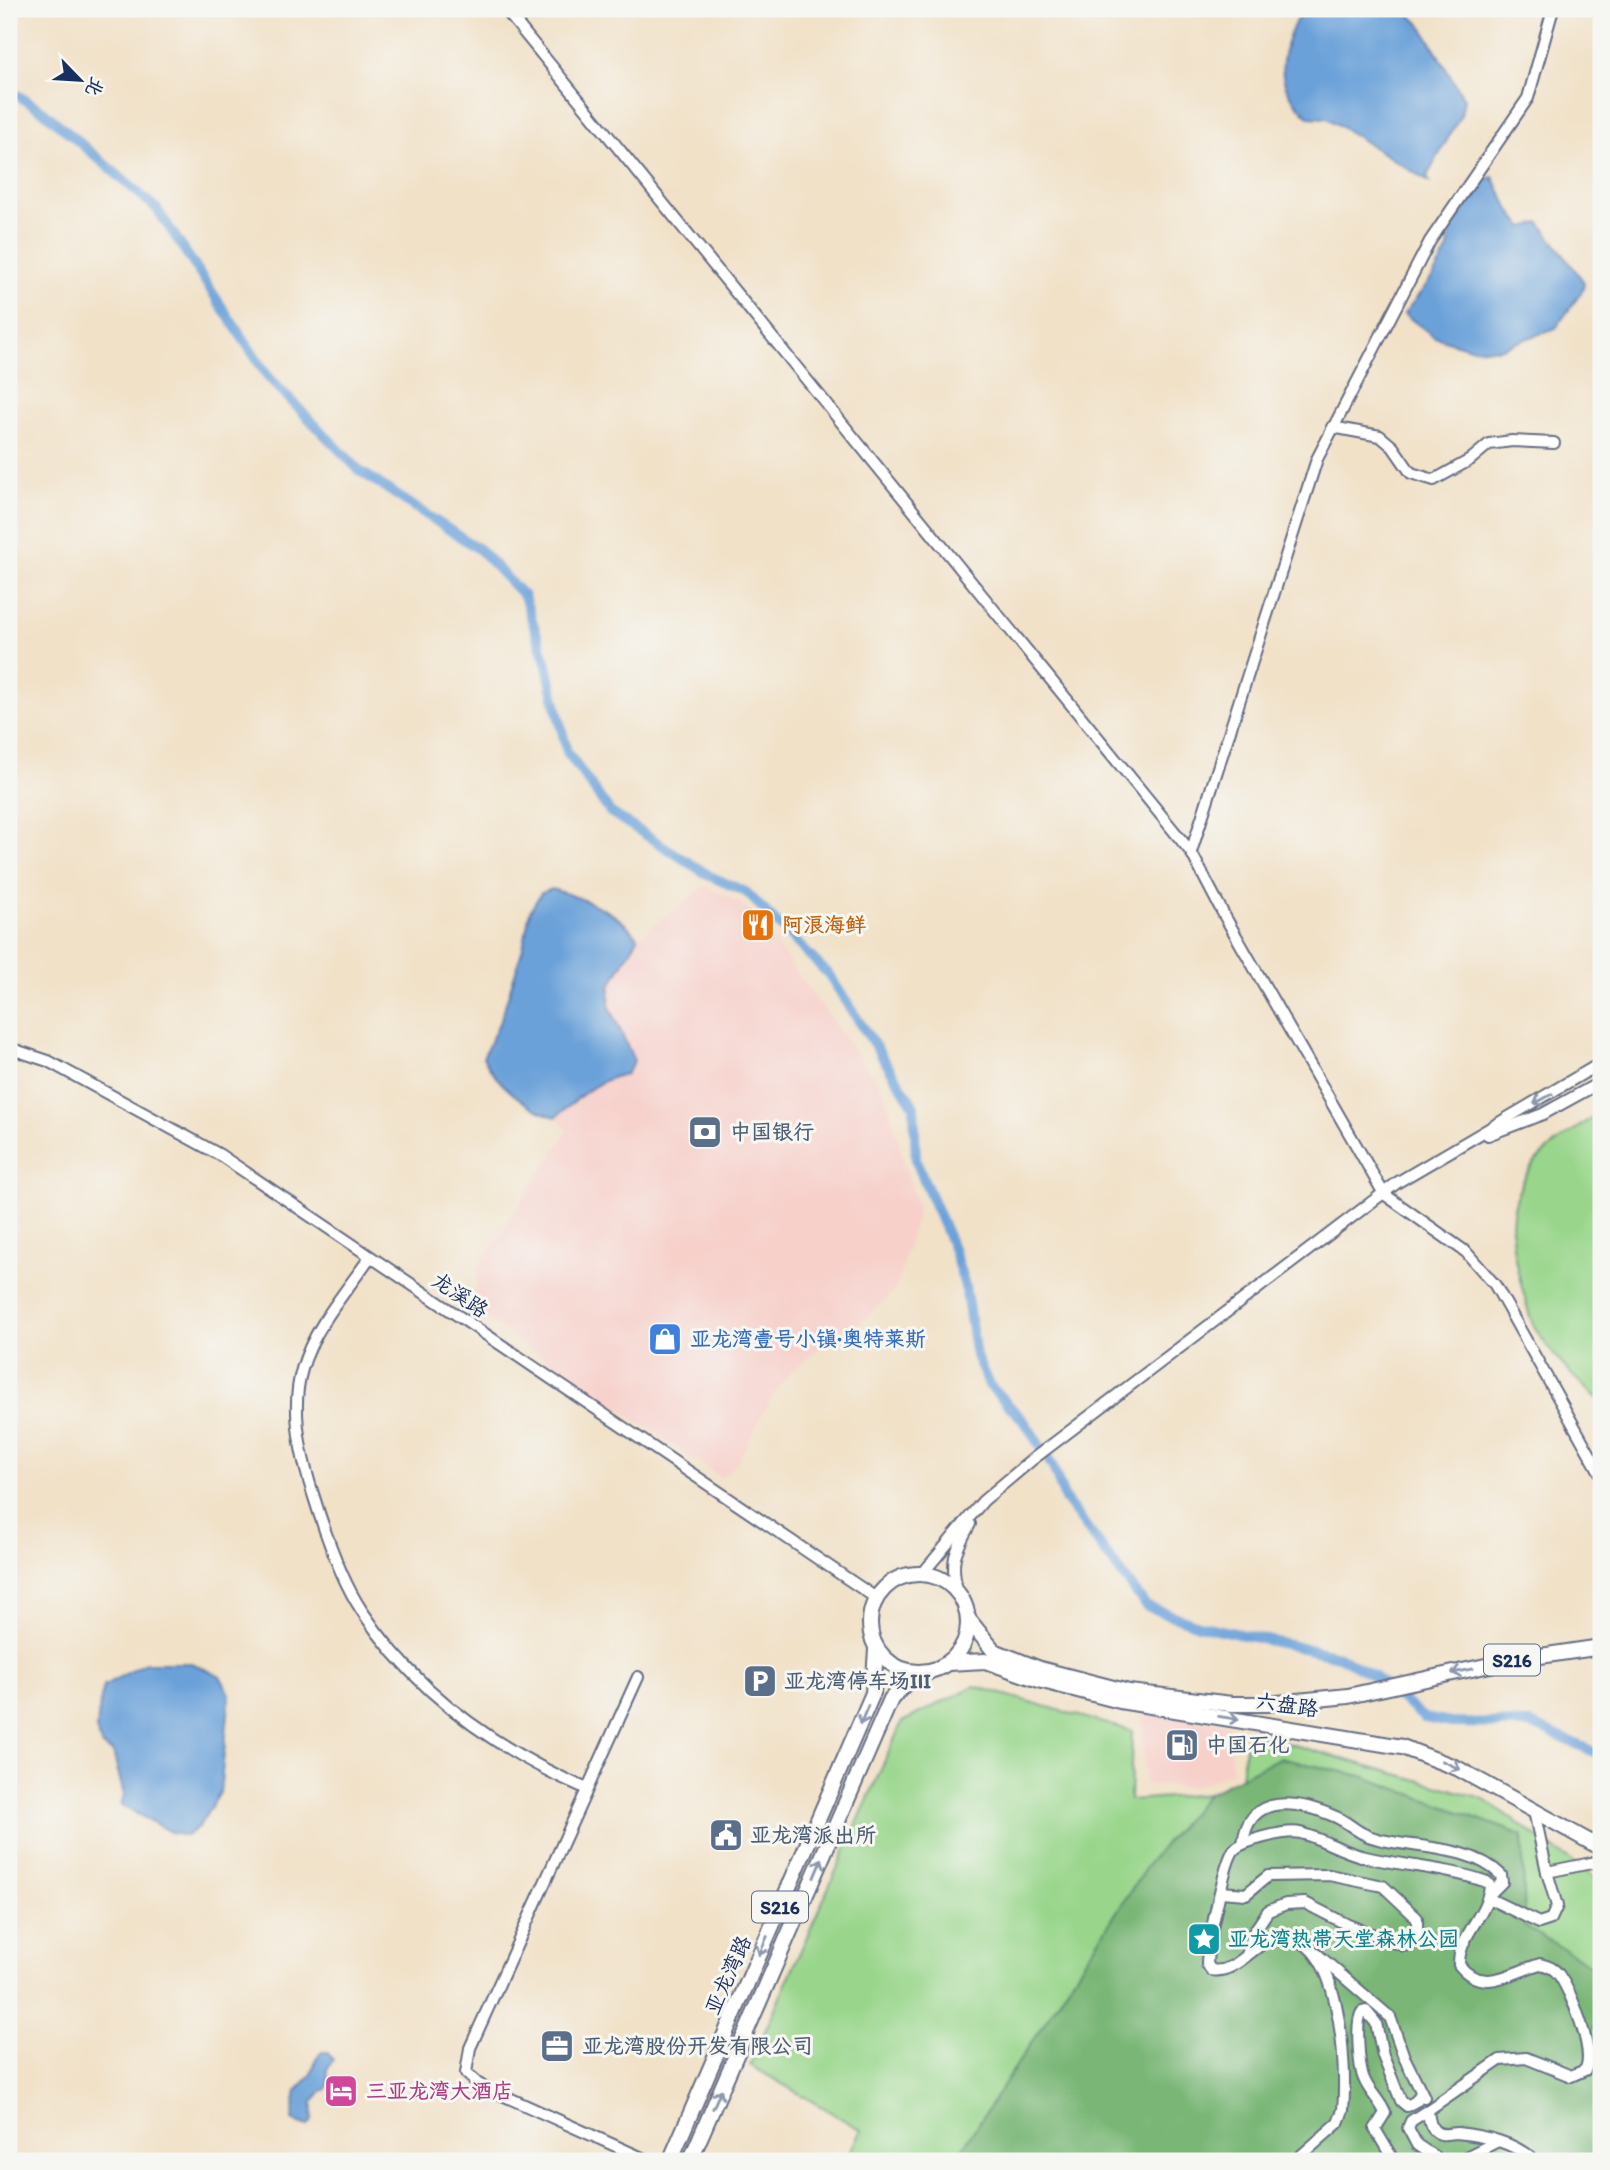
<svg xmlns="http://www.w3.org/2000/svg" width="1610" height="2170" viewBox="0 0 1610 2170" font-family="Itim,'LXGW WenKai TC',sans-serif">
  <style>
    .built { fill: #f7d0ca }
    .green { fill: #99d68b; stroke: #5a8274; stroke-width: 2 }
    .forest { fill: #7ab777; stroke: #4a736a; stroke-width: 2 }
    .water { fill: #6ba1d9; stroke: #43689c; stroke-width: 2 }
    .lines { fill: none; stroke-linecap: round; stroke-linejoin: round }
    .canal { stroke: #6ba1d9; stroke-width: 10 }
    .minor-casing { stroke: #666d83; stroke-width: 14 }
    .major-casing { stroke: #666d83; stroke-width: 18 }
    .minor { stroke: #fff; stroke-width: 10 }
    .major { stroke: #fff; stroke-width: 14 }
    .oneway { stroke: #8d97ae }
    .labels { text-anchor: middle; stroke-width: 6; stroke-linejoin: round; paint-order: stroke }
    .shield { fill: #f6f6f2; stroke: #5d6b8a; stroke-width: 2 }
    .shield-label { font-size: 19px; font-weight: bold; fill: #1b2f5e }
    .food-label { font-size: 21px; font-weight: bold; fill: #c56008; stroke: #f6f6f2; text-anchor: start }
    .service-label { font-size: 21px; font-weight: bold; fill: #4e5e75; stroke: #f6f6f2; text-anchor: start }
    .street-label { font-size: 21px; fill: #1b2f5e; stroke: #f6f6f2 }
    .shop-label { font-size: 21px; font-weight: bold; fill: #366cbe; stroke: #f6f6f2; text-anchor: start }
    .culture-label { font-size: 21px; font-weight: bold; fill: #0d838f; stroke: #f6f6f2; text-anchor: start }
    .hotel-label { font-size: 21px; font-weight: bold; fill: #b23c85; stroke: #f6f6f2; text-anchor: start }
  </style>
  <rect width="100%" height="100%" fill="#f6f6f2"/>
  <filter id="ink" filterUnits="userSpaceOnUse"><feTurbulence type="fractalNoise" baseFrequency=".0143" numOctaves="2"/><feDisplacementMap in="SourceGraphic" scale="14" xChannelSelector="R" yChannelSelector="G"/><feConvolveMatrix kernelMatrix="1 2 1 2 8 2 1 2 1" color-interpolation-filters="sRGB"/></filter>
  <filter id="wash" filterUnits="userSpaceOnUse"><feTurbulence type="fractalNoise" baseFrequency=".00686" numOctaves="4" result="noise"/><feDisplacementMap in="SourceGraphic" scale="28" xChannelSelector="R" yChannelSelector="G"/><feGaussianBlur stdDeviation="1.57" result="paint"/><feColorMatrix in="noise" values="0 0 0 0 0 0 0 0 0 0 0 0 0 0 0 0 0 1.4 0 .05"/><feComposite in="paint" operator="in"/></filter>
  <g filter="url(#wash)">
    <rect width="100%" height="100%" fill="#f1e1c7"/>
    <!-- built -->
    <g class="built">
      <polygon points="705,886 744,905 759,921 884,1091 918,1210 896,1289 858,1325 844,1328 793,1370 771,1399 737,1463 721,1478 473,1310 478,1268 568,1130 556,1117 590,1088 611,1077 626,1074 616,1020 609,1005 610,986 621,962 638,938"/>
      <polygon points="1142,1712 1229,1725 1232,1772 1193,1787 1145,1784"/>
    </g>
    <!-- green -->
    <g class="green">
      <path d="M1601,1110V1401C1575,1380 1551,1355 1534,1326C1529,1317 1527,1305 1524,1295C1513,1256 1504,1220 1523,1181C1538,1148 1575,1133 1601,1110Z"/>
      <polygon points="974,1686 1132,1731 1130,1800 1239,1792 1247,1732 1482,1798 1601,1882 1601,2161 845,2161 861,2130 750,2065 902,1722"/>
    </g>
    <!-- forest -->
    <polygon class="forest" points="1279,1758 1362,1776 1522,1835 1525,1926 1601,1971 1601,2017 1593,2027 1601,2033 1601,2161 954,2161 1150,1861 1208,1793"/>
    <!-- water -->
    <g class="water">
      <path d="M1306,9H1404L1421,25L1464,99L1461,115L1427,176L1429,182L1327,118L1309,117C1282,92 1276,72 1289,37C1294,25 1296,17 1306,9Z"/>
      <path d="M1493,177C1503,196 1509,214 1524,227L1540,223L1584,282L1583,290L1556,328L1499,349L1470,348L1435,337L1404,314L1434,275L1448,249L1450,231L1485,179Z"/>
      <path d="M552,889C582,898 619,911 638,938L610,986L609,1005L634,1061L626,1074C597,1079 578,1098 556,1117C528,1110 496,1084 483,1057L501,1019L523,948L530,911L541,893Z"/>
      <polygon points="146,1663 192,1663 220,1676 230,1694 220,1793 199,1826 186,1836 172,1833 121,1805 124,1795 113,1752 102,1746 96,1730 103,1686"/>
      <path d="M322,2052H327L333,2060L327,2069C331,2099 326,2082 313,2102L312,2121L308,2126L292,2120L297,2090L312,2074L316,2058Z"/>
    </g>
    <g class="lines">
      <!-- canal -->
      <polyline class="canal" points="9,90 43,111 157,209 269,378 360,471 480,550 524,596 546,662 567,752 610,812 710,876 746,892 829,975 914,1106 916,1161 953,1248 965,1286 976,1356 989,1385 1025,1422 1053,1467 1065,1499 1146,1606 1198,1625 1339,1656 1372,1675 1424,1718 1451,1723 1531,1724 1601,1755"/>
    </g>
  </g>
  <g filter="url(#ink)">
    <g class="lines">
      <!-- minor casing -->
      <g class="minor-casing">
        <g id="minor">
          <polyline points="505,9 1191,852"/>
          <polyline points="1553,9 1528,98 1430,241 1317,459 1191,852 1224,915 1384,1194 1466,1252 1495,1285 1601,1474"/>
          <polyline points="1332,427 1380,436 1393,447 1411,473 1434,480 1470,460 1489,444 1512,441 1554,443"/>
          <polyline points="9,1048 48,1061 220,1155 876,1598"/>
          <polyline points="1488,1135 1543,1114 1601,1082"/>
          <path d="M370,1257C345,1293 314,1327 302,1369C290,1409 301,1457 313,1494C324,1530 341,1580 362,1611C417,1694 497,1750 587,1789"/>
          <polyline points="923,1573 983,1501 1033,1459 1398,1182 1601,1063"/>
          <path d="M957,1590C950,1559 955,1552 970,1524"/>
          <polyline points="638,1677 470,2048 466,2073 478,2084 649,2161"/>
          <polyline points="1534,1811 1547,1872 1601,1861"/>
          <path d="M1243,1844C1248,1791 1300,1801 1336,1817C1353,1825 1357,1834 1378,1839C1417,1849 1471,1845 1501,1875L1502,1882L1488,1896"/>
          <polyline points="1221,1892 1246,1894 1268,1876 1329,1875 1383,1886 1417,1918 1417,1935 1404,1946 1348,1925 1305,1903 1286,1904 1268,1911 1254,1932 1247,1955"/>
          <polyline points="1488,1898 1539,1923 1551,1919 1557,1906 1547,1872"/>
          <polyline points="1317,1954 1390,2017 1404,2057 1424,2097"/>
          <polyline points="1428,2110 1411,2121 1408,2128 1417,2145 1441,2161"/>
          <path d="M1295,2161L1338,2123L1343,2110C1347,2070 1342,1927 1277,1938C1253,1942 1237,1975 1211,1970L1207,1964C1207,1947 1225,1860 1234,1850C1243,1840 1288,1830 1300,1833C1324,1839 1342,1852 1365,1857C1405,1866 1448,1868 1487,1882L1490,1886C1487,1916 1458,1936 1459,1965C1483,1995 1512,1972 1540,1964C1548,1966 1554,1968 1559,1975C1571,1992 1596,2052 1585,2070L1571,2076L1526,2058L1500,2060L1428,2110C1429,2118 1429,2126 1435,2131C1442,2137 1449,2133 1457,2133C1484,2136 1515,2142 1534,2161"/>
          <path d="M1394,2161L1375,2129L1385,2113C1380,2100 1369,2092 1364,2079C1359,2068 1355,2021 1362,2012L1366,2011L1376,2023L1383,2056L1401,2101L1407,2106L1416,2101L1421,2093"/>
          <polyline points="1458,2161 1496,2142"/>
        </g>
      </g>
      <!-- major casing -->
      <g class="major-casing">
        <g id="major">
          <circle cx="919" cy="1623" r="49"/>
          <polyline points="969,1620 994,1651 1040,1669 1129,1692 1232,1704 1267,1704 1348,1696 1513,1660 1601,1647"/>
          <polyline points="948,1663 985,1661 1039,1680 1120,1701 1402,1747 1457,1768 1601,1848"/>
          <polyline points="670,2161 873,1693 876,1649"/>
          <polyline points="690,2161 891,1699 906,1683 929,1672"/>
        </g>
      </g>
      <!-- minor -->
      <use href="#minor" class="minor"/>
      <!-- major -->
      <use href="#major" class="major"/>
    </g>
    <!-- one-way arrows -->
    <defs><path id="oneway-shaft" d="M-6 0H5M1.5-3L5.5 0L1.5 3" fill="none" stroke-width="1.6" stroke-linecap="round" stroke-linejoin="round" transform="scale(1.75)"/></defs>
    <g class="oneway">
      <use href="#oneway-shaft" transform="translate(1543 1099) rotate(151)"/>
      <use href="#oneway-shaft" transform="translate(1462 1671) rotate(168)"/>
      <use href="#oneway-shaft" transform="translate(864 1715) rotate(113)"/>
      <use href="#oneway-shaft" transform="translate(1229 1718) rotate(9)"/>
      <use href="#oneway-shaft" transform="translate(1451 1765) rotate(26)"/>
      <use href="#oneway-shaft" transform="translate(818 1868) rotate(-67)"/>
      <use href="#oneway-shaft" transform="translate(763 1946) rotate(114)"/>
      <use href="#oneway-shaft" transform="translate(717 2099) rotate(-66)"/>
    </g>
  </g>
  <!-- icons -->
  <defs>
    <g id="restaurant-square" transform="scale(1.75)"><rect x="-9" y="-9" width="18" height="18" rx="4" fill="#e8710a" stroke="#f6f6f2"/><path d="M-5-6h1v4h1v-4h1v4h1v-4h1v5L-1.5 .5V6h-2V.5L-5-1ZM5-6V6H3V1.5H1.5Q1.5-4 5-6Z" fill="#fff"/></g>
    <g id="bank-square" transform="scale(1.75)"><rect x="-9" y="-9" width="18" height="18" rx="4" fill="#5c6f8a" stroke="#f6f6f2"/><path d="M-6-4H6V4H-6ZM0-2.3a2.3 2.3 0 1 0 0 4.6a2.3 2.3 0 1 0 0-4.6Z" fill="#fff"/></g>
    <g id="shop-square" transform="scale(1.75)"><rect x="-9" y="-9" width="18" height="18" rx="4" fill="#3f7fe0" stroke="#f6f6f2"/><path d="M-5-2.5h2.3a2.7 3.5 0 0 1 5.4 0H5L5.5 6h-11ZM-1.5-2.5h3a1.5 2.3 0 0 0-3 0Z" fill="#fff"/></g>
    <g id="parking-square" transform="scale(1.75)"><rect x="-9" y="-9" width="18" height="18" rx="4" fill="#5c6f8a" stroke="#f6f6f2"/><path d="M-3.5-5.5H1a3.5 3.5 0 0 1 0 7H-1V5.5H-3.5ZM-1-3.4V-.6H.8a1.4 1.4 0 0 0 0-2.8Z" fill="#fff"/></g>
    <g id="fuel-square" transform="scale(1.75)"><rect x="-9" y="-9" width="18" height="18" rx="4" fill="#5c6f8a" stroke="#f6f6f2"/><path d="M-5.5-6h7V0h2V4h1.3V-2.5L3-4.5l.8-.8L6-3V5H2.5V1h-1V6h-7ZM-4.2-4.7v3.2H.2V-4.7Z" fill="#fff"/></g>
    <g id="civic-square" transform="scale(1.75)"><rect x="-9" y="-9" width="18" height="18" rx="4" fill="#5c6f8a" stroke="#f6f6f2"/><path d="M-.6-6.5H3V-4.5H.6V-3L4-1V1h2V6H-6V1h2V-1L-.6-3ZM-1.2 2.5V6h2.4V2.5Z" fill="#fff"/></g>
    <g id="sight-square" transform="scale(1.75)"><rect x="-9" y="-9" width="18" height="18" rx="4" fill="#0f9aa8" stroke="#f6f6f2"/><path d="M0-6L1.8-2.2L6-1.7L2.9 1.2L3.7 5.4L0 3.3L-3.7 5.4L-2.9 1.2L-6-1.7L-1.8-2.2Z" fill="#fff"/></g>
    <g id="office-square" transform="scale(1.75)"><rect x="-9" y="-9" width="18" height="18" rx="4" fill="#5c6f8a" stroke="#f6f6f2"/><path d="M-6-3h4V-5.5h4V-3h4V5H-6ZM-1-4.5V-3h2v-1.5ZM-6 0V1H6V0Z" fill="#fff"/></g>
    <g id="hotel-square" transform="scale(1.75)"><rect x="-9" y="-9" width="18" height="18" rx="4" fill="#d1479c" stroke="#f6f6f2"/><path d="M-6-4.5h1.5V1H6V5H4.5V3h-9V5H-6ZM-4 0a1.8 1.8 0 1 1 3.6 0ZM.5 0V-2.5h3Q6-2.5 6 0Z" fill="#fff"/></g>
  </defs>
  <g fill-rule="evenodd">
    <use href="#restaurant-square" x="758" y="925"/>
    <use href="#bank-square" x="705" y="1132"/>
    <use href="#shop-square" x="665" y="1339"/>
    <use href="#parking-square" x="760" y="1681"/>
    <use href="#fuel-square" x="1182" y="1745"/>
    <use href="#civic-square" x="726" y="1835"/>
    <use href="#sight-square" x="1204" y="1939"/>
    <use href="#office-square" x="557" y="2046"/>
    <use href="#hotel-square" x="341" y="2091"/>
  </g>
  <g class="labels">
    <!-- shield labels -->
    <g class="shield">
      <rect x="1484" y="1644.5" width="56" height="31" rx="5"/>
      <rect x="752" y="1891.5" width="56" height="31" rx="5"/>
    </g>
    <g class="shield-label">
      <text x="1512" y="1667">S216</text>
      <text x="780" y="1914">S216</text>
    </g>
    <!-- food labels -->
    <g class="food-label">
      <text x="782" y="932">阿浪海鲜</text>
    </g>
    <!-- service labels -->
    <g class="service-label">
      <text x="730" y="1139">中国银行</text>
      <text x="784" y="1688">亚龙湾停车场III</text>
      <text x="1206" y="1752">中国石化</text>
      <text x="750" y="1842">亚龙湾派出所</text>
      <text x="582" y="2053">亚龙湾股份开发有限公司</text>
    </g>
    <!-- street labels -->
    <g class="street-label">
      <text transform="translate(460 1295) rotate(34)" y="7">龙溪路</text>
      <text transform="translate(1287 1705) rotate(8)" y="7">六盘路</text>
      <text transform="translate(728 1975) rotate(-66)" y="7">亚龙湾路</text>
    </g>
    <!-- shop labels -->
    <g class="shop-label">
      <text x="690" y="1346">亚龙湾壹号小镇·奥特莱斯</text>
    </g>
    <!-- culture labels -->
    <g class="culture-label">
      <text x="1228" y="1946">亚龙湾热带天堂森林公园</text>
    </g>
    <!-- hotel labels -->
    <g class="hotel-label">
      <text x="366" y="2098">三亚龙湾大酒店</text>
    </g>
  </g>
  <!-- margin -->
  <rect width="1610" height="2170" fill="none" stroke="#f6f6f2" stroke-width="35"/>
  <!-- north arrow -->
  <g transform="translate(80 80) rotate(115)" stroke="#f6f6f2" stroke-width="5" paint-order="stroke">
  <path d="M0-5L12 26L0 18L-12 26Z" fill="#1b2f5e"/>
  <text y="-10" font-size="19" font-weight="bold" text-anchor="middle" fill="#1b2f5e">北</text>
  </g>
</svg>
